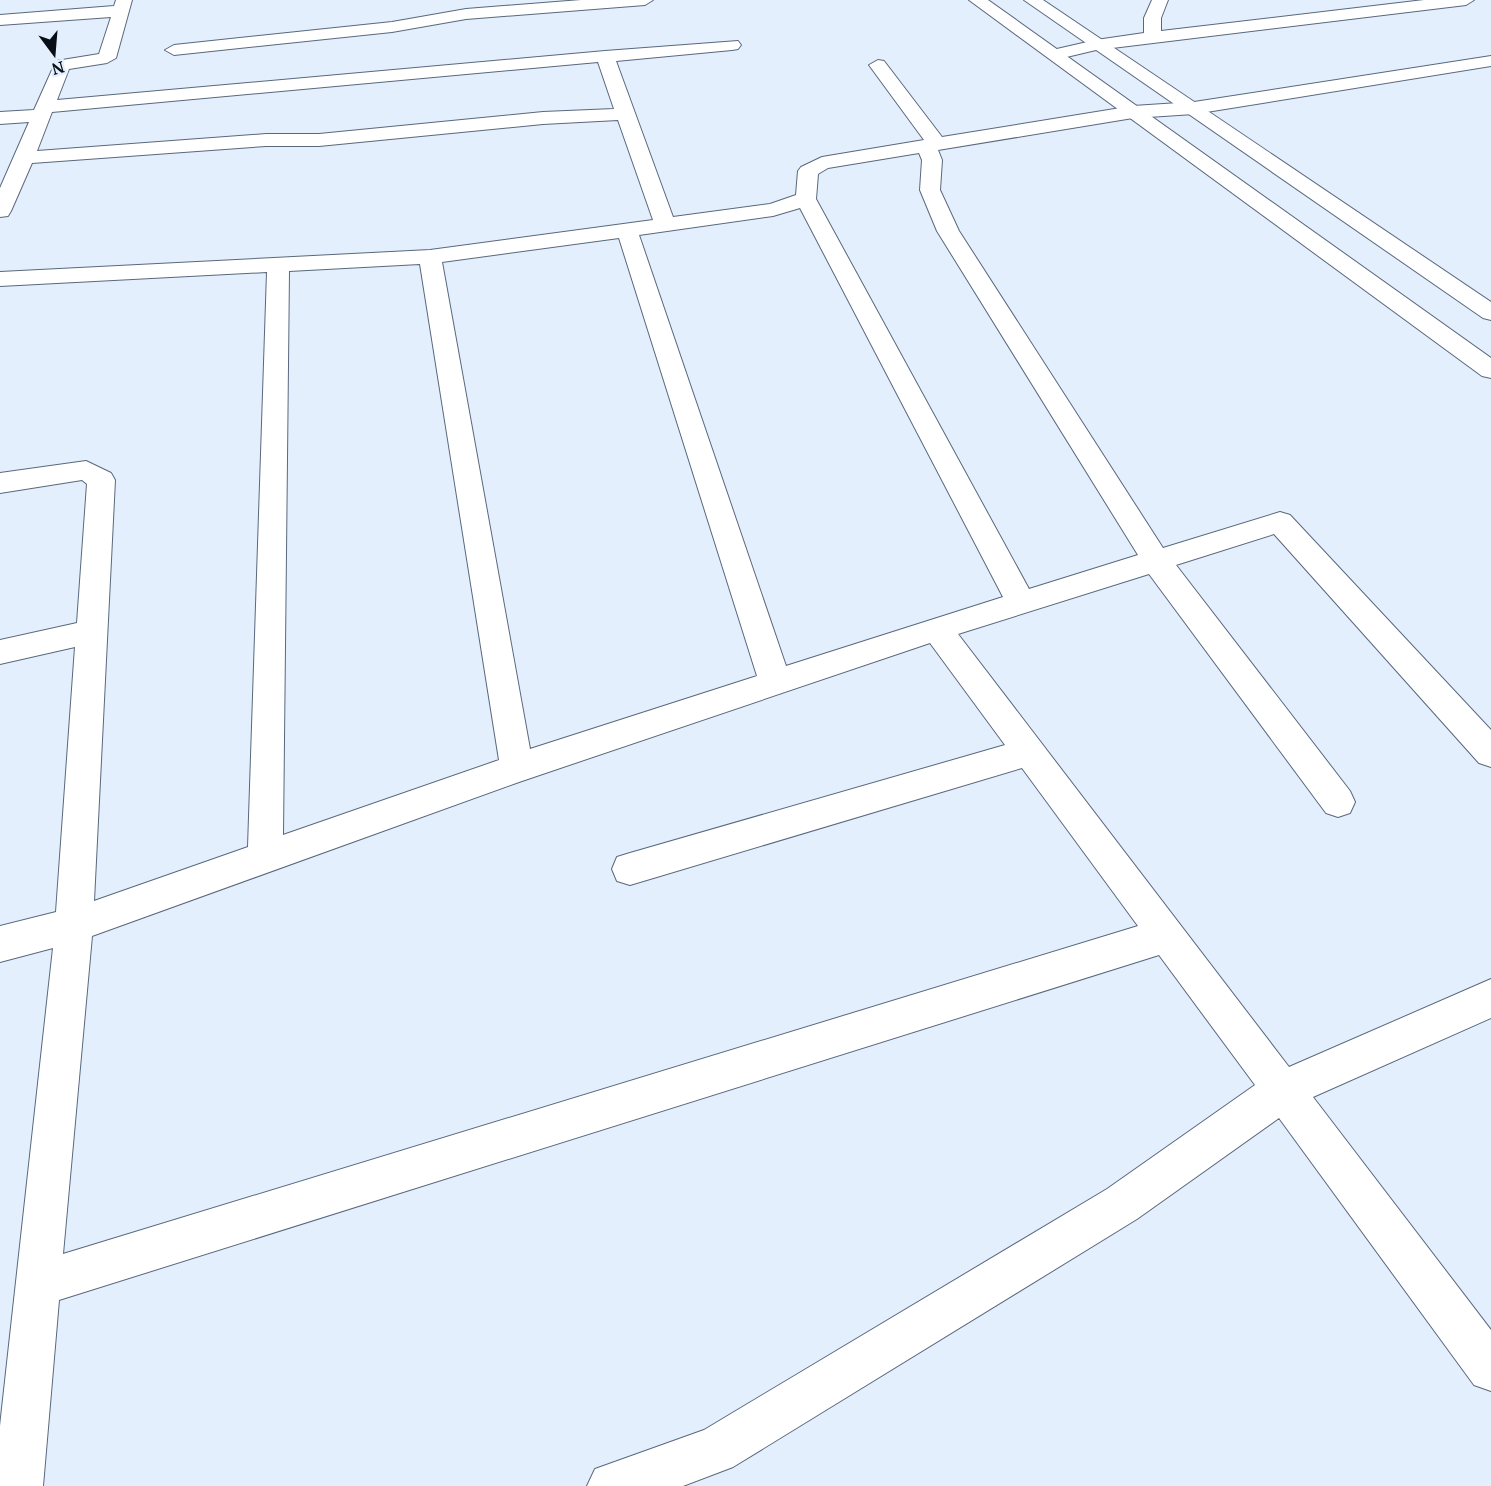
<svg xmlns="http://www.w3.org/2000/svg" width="1491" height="1486" viewBox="0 0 1491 1486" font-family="'PT Serif',serif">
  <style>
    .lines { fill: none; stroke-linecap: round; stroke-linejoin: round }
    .minor-casing { stroke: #59687d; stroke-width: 2 }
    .major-casing { stroke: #59687d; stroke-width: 2 }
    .minor { fill: #fff; fill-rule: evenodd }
    .major { fill: #fff; fill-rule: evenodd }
  </style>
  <rect width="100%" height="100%" fill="#e4effd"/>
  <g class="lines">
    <!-- minor casing -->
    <g class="minor-casing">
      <g id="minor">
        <path d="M116,0H132L116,58L107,63L69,69L57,100L605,51L738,41L741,45L738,49L732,50L616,61L673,217L770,204L796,195L798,171L801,167L822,157L924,140L869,65L878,60L884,61L942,137L1133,106L1194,102L1491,56V66L1194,114L1133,118L938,150L942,160L940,190L959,231L1163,548L1280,512L1290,515L1491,730V767L1479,763L1274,534L1176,565L1350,791L1355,802L1350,813L1338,817L1326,813L1149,574L958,634L1289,1067L1491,979V1018L1313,1097L1491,1330V1391L1474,1385L1279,1118L1137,1219L733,1467L683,1486H587L595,1469L704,1430L1107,1189L1255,1085L1159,955L59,1300L43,1486H0V1426L53,948L0,962V926L56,912L75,647L0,664V640L77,623L87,484L82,480L0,493V473L86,461L111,473L115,480L94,901L248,847L267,272L0,286V272L430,250L653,220L618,120L543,124L319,146H266L32,163L11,211L8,216L0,217V188L29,122L0,124V112L34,110L56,61L99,54L111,17L0,25V15L114,6ZM598,62L614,109L543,112L319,134H266L37,151L52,112ZM919,153L922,160L920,190L937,231L1138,555L1029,589L816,199L818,174L828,168ZM800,208L1003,597L786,666L639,235L773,216ZM619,238L757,676L530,749L442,262ZM420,264L499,760L283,835L289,271ZM930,643L1005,745L630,853L617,857L612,869L617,881L630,885L1022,768L1138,926L63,1254L92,936L519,782Z"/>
        <polygon points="581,0 653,0 645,5 466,19 392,32 174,55 165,50 174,45 392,22 466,9"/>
        <polygon points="1152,0 1168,0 1161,18 1161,31 1424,0 1474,0 1466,5 1096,50 1054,60 1045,55 1048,51 1096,40 1144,33 1144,18"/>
      </g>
    </g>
    <!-- major casing -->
    <g class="major-casing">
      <g id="major">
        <polygon points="969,0 988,0 1491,358 1491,378 1482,376"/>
        <polygon points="1024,0 1043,0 1491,302 1491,320 1483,318"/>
      </g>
    </g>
    <!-- minor -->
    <use href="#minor" class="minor"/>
    <!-- major -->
    <use href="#major" class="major"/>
  </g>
  <!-- north arrow -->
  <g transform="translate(54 54) rotate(164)" stroke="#e4effd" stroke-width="4.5" paint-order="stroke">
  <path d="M0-4.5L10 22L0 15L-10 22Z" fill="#090e16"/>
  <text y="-9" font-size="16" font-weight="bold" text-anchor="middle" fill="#090e16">N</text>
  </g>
</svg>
